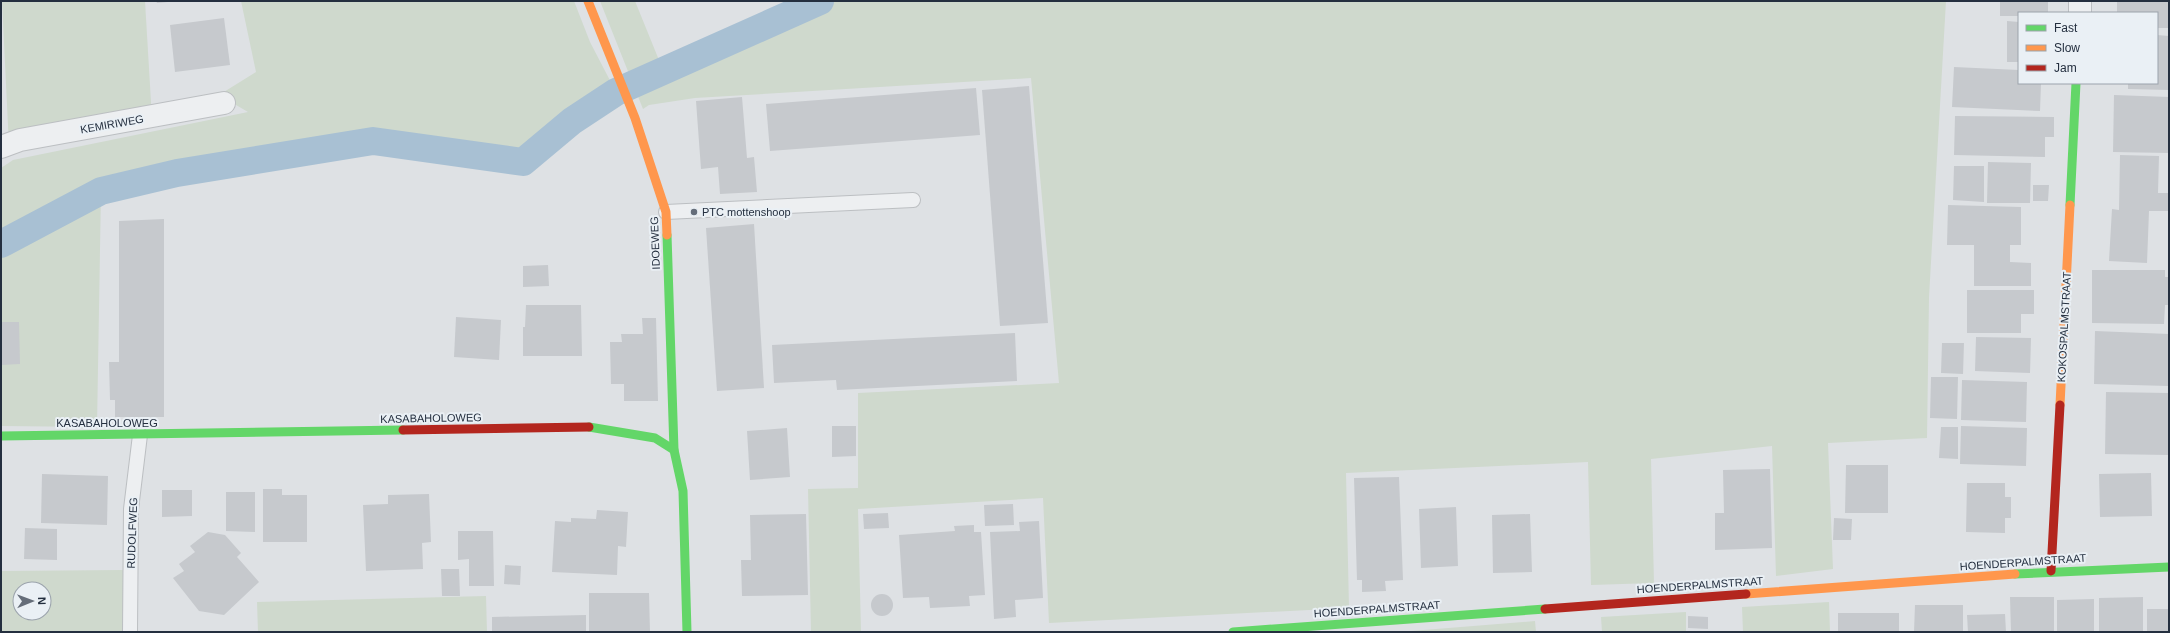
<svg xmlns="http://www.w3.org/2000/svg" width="2170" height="633" viewBox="0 0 2170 633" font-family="Helvetica,sans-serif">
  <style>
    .green { fill: #cfd9cd; fill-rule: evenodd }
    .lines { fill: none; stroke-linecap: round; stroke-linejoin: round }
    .canal { stroke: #a8c0d3; stroke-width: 28 }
    .building { fill: #c6c9cd }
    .lane-casing { stroke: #bcbfc2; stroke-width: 16 }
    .street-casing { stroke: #bcbfc2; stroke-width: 24 }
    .lane { stroke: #edeff1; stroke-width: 14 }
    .street { stroke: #edeff1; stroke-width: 22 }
    .fast { stroke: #63d668; stroke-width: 9 }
    .slow { stroke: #ff974d; stroke-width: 9 }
    .jam { stroke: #b3261e; stroke-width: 9 }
    .poi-dot { fill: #656d79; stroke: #eaf0f5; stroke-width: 1.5 }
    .labels { text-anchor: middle; stroke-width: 4; stroke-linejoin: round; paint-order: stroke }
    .street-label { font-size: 11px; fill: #242f3f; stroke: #eaf0f5 }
    .poi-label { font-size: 11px; fill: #242f3f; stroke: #eaf0f5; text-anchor: start }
  </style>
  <rect width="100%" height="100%" fill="#dee1e4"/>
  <!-- green -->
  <g class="green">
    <polygon points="2,1 145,1 152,119 9,146"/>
    <polygon points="241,1 574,1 590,42 616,92 523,162 373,141 177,173 101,191 97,427 1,426 1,168 13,160 248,112 219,95 256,72"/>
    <polygon points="600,1 635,1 663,70 820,1 1946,1 1929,297 1927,438 1828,443 1833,569 1776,576 1772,446 1651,459 1654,583 1591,585 1588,462 1346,473 1349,608 1049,623 1043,498 858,509 861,632 811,632 808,489 858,488 858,393 1059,383 1031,78 695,98 649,105 643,109"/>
    <path d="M1,554L2,571L123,570L124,632H1ZM20,589H44V613H20Z"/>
    <polygon points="486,596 487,632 258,632 257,602"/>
    <polygon points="1829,602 1830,632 1743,632 1742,607"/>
    <polygon points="1686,612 1686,632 1602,632 1601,617"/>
    <polygon points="1535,621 1536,632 1411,632 1411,631"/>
  </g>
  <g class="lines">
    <!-- canal -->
    <polyline class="canal" points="1,244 101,191 177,173 373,141 523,162 572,121 616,92 820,1"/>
  </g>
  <!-- building -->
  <g class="building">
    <polygon points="156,1 168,1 168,2 157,3"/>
    <polygon points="2000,1 2048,1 2048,13 2019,13 2019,16 2000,16"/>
    <polygon points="2117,1 2169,1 2169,28 2157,28 2157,13 2117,13"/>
    <polygon points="224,18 230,65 175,72 170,25"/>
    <polygon points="2007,21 2019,22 2019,62 2007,62"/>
    <polygon points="2157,35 2169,36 2169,90 2128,89 2128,83 2157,83"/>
    <polygon points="1954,67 2019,70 2019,83 2041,83 2040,111 1952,107"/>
    <polygon points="1029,86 1048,323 1000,326 982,90"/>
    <polygon points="976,88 980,135 770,151 766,104"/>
    <polygon points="2114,95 2169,97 2169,153 2113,152"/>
    <polygon points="742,97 747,158 754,157 757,192 720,194 718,167 701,169 696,101"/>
    <polygon points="1955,116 2054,117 2054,137 2045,137 2045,157 1954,155"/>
    <polygon points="2120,155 2159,156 2158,193 2169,193 2169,211 2149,211 2147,263 2109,261 2112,209 2119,210"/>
    <polygon points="1988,162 2031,163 2030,203 1987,203"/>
    <polygon points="1954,166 1984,166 1984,202 1953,200"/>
    <polygon points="2033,185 2049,185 2048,201 2033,201"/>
    <polygon points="1948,205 2021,207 2021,245 2010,245 2010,262 2031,263 2031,286 1974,286 1974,245 1947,245"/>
    <polygon points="164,219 164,417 115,417 115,400 110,400 109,362 119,362 119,221"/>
    <polygon points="754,224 764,388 717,391 706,228"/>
    <polygon points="548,265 549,286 523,287 523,266"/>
    <polygon points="2092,270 2165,270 2165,277 2169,277 2169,305 2165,305 2164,324 2092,323"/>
    <polygon points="1967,290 2034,290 2034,314 2021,314 2021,333 1967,333"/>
    <polygon points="526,305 581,305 582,356 523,356 523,327 525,327"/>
    <polygon points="456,317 501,320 499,360 454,357"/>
    <polygon points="642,318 656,318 658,401 624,401 624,384 611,384 610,342 622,342 621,334 643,334"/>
    <polygon points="1,322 19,322 20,364 1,365"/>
    <polygon points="2095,331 2169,334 2169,386 2094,384"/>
    <polygon points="1015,333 1017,381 837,390 836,380 774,383 772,345"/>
    <polygon points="1976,337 2031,338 2030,373 1975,371"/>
    <polygon points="1942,343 1964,343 1963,374 1941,373"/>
    <polygon points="1931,377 1958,377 1957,419 1930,418"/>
    <polygon points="1962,380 2027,382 2026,422 1961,420"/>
    <polygon points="2106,392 2169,393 2169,455 2105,454"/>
    <polygon points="832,426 856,426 856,456 832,457"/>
    <polygon points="1961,426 2027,428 2026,466 1960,464"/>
    <polygon points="1941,427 1958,427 1958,459 1939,458"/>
    <polygon points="787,428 790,477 750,480 747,431"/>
    <polygon points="1846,465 1888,465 1888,513 1845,513"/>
    <polygon points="1770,469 1772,548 1715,550 1715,513 1724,513 1723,470"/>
    <polygon points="2151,473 2152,516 2100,517 2099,474"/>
    <polygon points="42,474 108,476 107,525 41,523"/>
    <polygon points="1399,477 1403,580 1385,581 1386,591 1362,592 1362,580 1357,580 1354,478"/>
    <polygon points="1967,483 2005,483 2005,497 2011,497 2011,518 2005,518 2005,533 1966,532"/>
    <polygon points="263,489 282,489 282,495 307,495 307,542 263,542"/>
    <polygon points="162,490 192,490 192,516 162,517"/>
    <polygon points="226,492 255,492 255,532 226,531"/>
    <polygon points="429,494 431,542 422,543 423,569 366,571 363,505 388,504 388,495"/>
    <polygon points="1013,504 1014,525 985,526 984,505"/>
    <polygon points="1456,507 1458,566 1421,568 1419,509"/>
    <polygon points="597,510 628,512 626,547 618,546 617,575 552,572 555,521 571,522 571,518 596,519"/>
    <polygon points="888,513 889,528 864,529 863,514"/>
    <polygon points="806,514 808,595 742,596 741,560 751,560 750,515"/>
    <polygon points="1530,514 1532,572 1493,573 1492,515"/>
    <polygon points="1834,518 1852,519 1851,540 1833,540"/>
    <polygon points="1039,521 1043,598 1015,600 1016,617 994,619 990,532 1020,531 1019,522"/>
    <polygon points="974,525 974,532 981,532 985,595 969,596 970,606 930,608 929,597 903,598 899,535 955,531 954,526"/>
    <polygon points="25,528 57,529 57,560 24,559"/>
    <polygon points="458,531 493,531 494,586 469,586 469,559 458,560"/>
    <polygon points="208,532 225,535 241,553 237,557 259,582 224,615 199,611 173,578 184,571 179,564 195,552 190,546"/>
    <polygon points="505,565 521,566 520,585 504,584"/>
    <polygon points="441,569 459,569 460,596 442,596"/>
    <polygon points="589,593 649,593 650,632 589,632"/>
    <circle cx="882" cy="605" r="11"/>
    <polygon points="2010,597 2054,597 2054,632 2011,632"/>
    <polygon points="2143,597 2143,632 2099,632 2099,598"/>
    <polygon points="2094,599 2094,632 2057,632 2057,600"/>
    <polygon points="1915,605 1963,605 1963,632 1914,632"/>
    <rect x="2147" y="609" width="22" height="23"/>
    <rect x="1838" y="613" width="61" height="19"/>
    <polygon points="2005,614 2006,632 1968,632 1967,615"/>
    <polygon points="586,615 586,632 492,632 492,617"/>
    <polygon points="1688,616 1708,617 1708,629 1688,628"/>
  </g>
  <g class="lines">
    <!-- lane casing -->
    <g class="lane-casing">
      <g id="lane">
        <polyline points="666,212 913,200"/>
        <polyline points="130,632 131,509 140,435"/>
      </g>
    </g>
    <!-- street casing -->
    <g class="street-casing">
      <g id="street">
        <polyline points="2080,13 2080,1"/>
        <polyline points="1,147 20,140 224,103"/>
      </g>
    </g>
    <!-- lane -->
    <use href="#lane" class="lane"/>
    <!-- street -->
    <use href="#street" class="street"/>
    <!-- fast -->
    <g class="fast">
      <polyline points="2070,205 2076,83"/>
      <polyline points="667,235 674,450 683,491 687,632"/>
      <polyline points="589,427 655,438 674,450"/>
      <polyline points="1,436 403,430"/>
      <polyline points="2015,574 2169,567"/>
      <polyline points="1233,632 1545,609"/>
    </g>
    <!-- slow -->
    <g class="slow">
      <polyline points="588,1 635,118 666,212 667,235"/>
      <polyline points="2060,405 2070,205"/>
      <polyline points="1746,594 2015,574"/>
    </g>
    <!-- jam -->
    <g class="jam">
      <polyline points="403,430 589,427"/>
      <polyline points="2051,571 2060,405"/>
      <polyline points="1545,609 1746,594"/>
    </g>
  </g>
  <!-- markers -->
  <circle class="poi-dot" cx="694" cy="212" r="4"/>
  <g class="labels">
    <!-- street labels -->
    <g class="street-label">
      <text transform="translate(112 124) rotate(-10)" y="4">KEMIRIWEG</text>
      <text transform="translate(655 243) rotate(-92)" y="4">IDOEWEG</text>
      <text transform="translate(2064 327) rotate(-87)" y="4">KOKOSPALMSTRAAT</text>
      <text transform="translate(431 418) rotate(-1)" y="4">KASABAHOLOWEG</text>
      <text x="107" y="427">KASABAHOLOWEG</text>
      <text transform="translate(132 533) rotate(-88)" y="4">RUDOLFWEG</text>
      <text transform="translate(2023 562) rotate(-4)" y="4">HOENDERPALMSTRAAT</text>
      <text transform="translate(1700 585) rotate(-4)" y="4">HOENDERPALMSTRAAT</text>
      <text transform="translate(1377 609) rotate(-4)" y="4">HOENDERPALMSTRAAT</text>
    </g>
    <!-- poi labels -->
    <g class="poi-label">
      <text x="702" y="216">PTC mottenshoop</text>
    </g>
  </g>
  <!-- border -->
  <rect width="2170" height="633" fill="none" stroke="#242f3f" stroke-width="4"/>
  <!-- legend -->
  <rect x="2018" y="12" width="140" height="72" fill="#eaf0f5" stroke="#9ba3ac"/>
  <rect x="2026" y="25" width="20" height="6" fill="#63d668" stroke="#9ba3ac"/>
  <text x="2054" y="32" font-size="12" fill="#242f3f">Fast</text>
  <rect x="2026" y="45" width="20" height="6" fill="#ff974d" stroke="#9ba3ac"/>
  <text x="2054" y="52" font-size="12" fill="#242f3f">Slow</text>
  <rect x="2026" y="65" width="20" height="6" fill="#b3261e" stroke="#9ba3ac"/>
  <text x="2054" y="72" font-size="12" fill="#242f3f">Jam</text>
  <!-- north arrow -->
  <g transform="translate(32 601) rotate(89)"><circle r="19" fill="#eaf0f5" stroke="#9ba3ac"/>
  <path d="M0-3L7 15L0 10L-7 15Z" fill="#656d79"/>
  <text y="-6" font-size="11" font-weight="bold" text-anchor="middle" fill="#242f3f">N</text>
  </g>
</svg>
